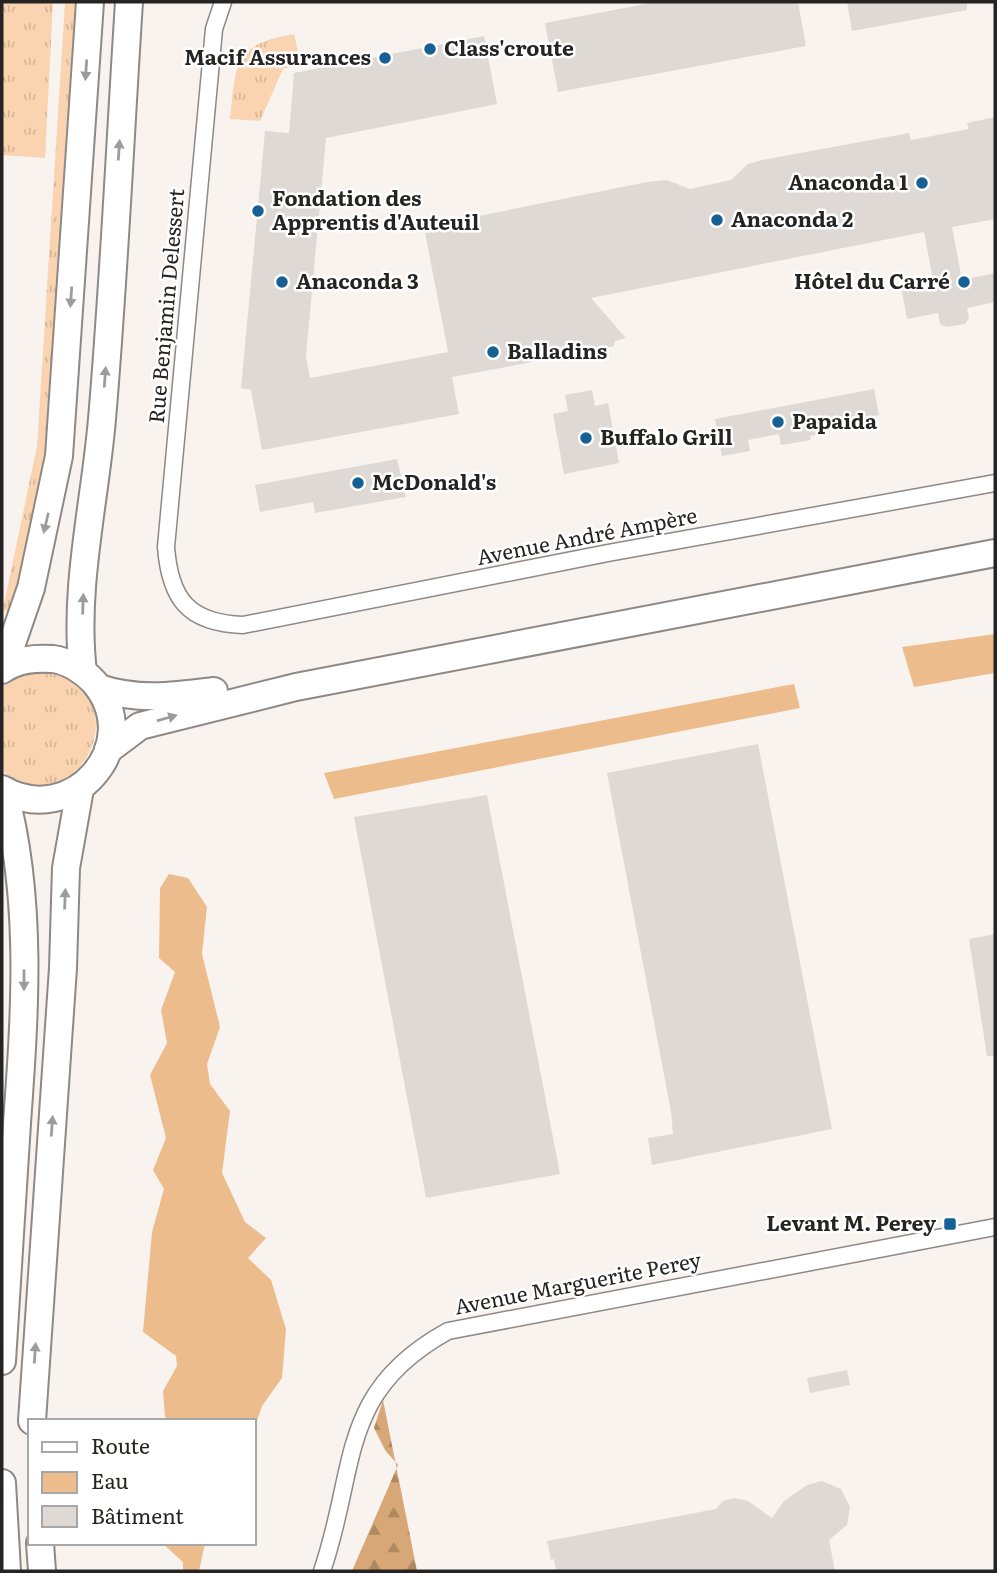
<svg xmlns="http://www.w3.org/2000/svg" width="997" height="1573" viewBox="0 0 997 1573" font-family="Literata,serif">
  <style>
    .grass { fill: url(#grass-tufts) }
    .forest { fill: url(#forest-firs) }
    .water { fill: #edbc8c }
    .building { fill: #ded9d5 }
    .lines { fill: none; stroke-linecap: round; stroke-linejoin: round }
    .street-casing { stroke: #8e8985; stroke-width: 19 }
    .primary-casing { stroke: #8e8985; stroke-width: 30 }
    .street { stroke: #fff; stroke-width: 16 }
    .primary { stroke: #fff; stroke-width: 26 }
    .oneway { fill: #9d9c9c }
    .poi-dot { fill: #186094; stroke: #fff; stroke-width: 2.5 }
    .labels { text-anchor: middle; stroke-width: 5; stroke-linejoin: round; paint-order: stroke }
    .poi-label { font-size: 21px; font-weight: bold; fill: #262422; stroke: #fff; text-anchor: start }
    .street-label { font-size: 21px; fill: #262422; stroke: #fff }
  </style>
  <defs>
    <pattern id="grass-tufts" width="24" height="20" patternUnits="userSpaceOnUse" patternTransform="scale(1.75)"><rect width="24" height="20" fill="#fad4b0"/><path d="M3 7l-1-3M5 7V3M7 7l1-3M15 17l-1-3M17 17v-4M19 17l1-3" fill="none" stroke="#d6b697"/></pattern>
    <pattern id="forest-firs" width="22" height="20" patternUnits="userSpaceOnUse" patternTransform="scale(1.75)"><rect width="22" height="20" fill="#d7a777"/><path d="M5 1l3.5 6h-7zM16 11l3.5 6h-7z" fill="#ae8861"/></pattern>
  </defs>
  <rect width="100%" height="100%" fill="#f9f3ef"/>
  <!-- grass -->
  <g class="grass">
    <polygon points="2,2 53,2 45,158 2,155"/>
    <polygon points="65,2 78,2 46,458 26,559 9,614 3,609 37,446"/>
    <path d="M294,34L301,65L283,69L260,121L230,119C236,64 233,44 294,34Z"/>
    <path d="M40,670C149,689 78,831 2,771V685L21,673Z"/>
  </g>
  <!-- forest -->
  <polygon class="forest" points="383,1400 417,1571 352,1571 398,1465 385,1450 374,1428"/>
  <!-- water -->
  <g class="water">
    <polygon points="995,634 995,673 914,687 902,647"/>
    <polygon points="794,684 800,708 334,799 324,773"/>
    <polygon points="169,874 188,878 207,907 202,954 220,1027 207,1064 210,1084 230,1111 222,1173 245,1222 266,1238 248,1258 271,1280 286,1329 282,1378 262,1406 254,1430 254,1421 169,1421 165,1417 163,1391 177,1366 176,1356 143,1332 152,1232 164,1189 153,1170 166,1138 150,1075 167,1043 161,1010 175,972 159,958 160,888"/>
    <polygon points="162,1543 205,1543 199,1571 183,1571 183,1562"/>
  </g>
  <!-- building -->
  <g class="building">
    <polygon points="656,2 798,2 806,46 558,92 545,23"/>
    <polygon points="847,2 967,2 967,10 852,31"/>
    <polygon points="484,36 497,104 326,138 306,356 310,378 448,352 424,227 647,182 667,180 690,189 731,180 748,164 762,160 909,133 911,140 969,129 967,123 995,117 995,219 952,227 962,280 995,273 995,302 967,308 969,318 965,324 946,327 940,324 938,313 907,319 902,291 934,285 924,232 591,298 626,338 615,341 614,346 596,350 452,377 459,414 262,450 251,390 241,388 265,131 289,133 294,73"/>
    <polygon points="874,389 879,415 821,426 822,434 810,436 811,440 781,445 779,434 748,440 750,451 722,456 715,419"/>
    <polygon points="592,390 595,406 608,403 619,463 564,474 553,414 568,411 565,395"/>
    <polygon points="397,459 406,497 315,513 313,502 260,512 255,485"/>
    <polygon points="758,744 832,1129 652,1165 648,1138 673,1134 671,1112 607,773"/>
    <polygon points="487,795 560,1174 426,1198 354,817"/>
    <polygon points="995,934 995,1056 987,1056 969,939"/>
    <polygon points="847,1370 850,1385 810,1393 807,1378"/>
    <polygon points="822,1481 841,1489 850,1507 847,1525 829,1540 835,1571 556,1571 554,1559 551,1560 547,1541 716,1509 723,1501 734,1498 748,1501 772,1518 784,1501 807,1485"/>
  </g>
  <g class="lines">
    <!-- street casing -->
    <g class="street-casing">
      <g id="street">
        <path d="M223,2L214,29L166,547C170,599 188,623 243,625L608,553L995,483"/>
        <path d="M322,1571C358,1467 337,1392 448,1331L995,1227"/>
      </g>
    </g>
    <!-- primary casing -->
    <g class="primary-casing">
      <g id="primary">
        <polyline points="2,660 10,649 31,588 59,456 90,2"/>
        <path d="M2,670C17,659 35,658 53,659C68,661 84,671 94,682C147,744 72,830 2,789"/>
        <path d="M83,672C73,589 95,502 102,419C114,280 120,141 129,2"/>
        <path d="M99,688C138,701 174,696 214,691"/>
        <polyline points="108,750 140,726 296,687 995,553"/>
        <path d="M2,1361C7,1282 12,1203 17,1123C25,1013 33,899 4,791"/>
        <polyline points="32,1421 63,968 66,868 80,789"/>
        <polyline points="2,1483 7,1571"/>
        <polyline points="40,1543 42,1571"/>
      </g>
    </g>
    <!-- street -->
    <use href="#street" class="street"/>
    <!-- primary -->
    <use href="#primary" class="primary"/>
  </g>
  <!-- one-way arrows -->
  <defs><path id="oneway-solid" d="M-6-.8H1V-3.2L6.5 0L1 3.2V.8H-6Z" transform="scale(1.75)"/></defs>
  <g class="oneway">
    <use href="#oneway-solid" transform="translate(86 70) rotate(94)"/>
    <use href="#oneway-solid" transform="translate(119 150) rotate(-86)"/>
    <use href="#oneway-solid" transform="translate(71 297) rotate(94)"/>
    <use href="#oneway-solid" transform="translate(105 377) rotate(-86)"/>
    <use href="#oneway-solid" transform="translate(46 523) rotate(103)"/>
    <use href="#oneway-solid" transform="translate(83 604) rotate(-88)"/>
    <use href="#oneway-solid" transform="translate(167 718) rotate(-16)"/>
    <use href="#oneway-solid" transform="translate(65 899) rotate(-88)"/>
    <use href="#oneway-solid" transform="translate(24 980) rotate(90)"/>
    <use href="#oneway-solid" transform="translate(52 1126) rotate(-86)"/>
    <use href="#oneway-solid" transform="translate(35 1353) rotate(-86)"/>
  </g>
  <!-- markers -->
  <g class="poi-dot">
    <circle cx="430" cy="49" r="7"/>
    <circle cx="385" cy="58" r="7"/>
    <circle cx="922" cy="183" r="7"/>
    <circle cx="258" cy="211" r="7"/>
    <circle cx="717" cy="220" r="7"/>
    <circle cx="282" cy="282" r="7"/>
    <circle cx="964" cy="282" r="7"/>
    <circle cx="493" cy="352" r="7"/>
    <circle cx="778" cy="422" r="7"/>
    <circle cx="586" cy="438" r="7"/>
    <circle cx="358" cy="483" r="7"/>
    <rect x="943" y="1217" width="14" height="14" rx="3.5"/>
  </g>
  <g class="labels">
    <!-- poi labels -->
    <g class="poi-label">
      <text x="444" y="56">Class'croute</text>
      <text x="371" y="65" text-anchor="end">Macif Assurances</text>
      <text x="908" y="190" text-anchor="end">Anaconda 1</text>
      <text x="272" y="206">Fondation des<tspan x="272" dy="24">Apprentis d'Auteuil</tspan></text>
      <text x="731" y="227">Anaconda 2</text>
      <text x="296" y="289">Anaconda 3</text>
      <text x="950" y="289" text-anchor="end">Hôtel du Carré</text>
      <text x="507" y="359">Balladins</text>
      <text x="792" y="429">Papaida</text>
      <text x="600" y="445">Buffalo Grill</text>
      <text x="372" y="490">McDonald's</text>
      <text x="936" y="1231" text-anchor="end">Levant M. Perey</text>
    </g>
    <!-- street labels -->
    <g class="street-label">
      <text transform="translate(167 306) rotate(-85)" y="7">Rue Benjamin Delessert</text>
      <text transform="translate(587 537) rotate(-11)" y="7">Avenue André Ampère</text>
      <text transform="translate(578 1284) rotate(-11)" y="7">Avenue Marguerite Perey</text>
    </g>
  </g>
  <!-- border -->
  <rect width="997" height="1573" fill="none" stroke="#262422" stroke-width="7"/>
  <!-- legend -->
  <rect x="28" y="1419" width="228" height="126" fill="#ffffff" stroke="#a8a7a7" stroke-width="2"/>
  <rect x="42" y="1442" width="35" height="10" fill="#ffffff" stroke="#a8a7a7" stroke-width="2"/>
  <text x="91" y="1454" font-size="21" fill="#262422">Route</text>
  <rect x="42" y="1472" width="35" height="21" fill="#edbc8c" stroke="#a8a7a7" stroke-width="2"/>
  <text x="91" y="1489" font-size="21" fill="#262422">Eau</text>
  <rect x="42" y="1506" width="35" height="21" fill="#ded9d5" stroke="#a8a7a7" stroke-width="2"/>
  <text x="91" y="1524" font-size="21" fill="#262422">Bâtiment</text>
</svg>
